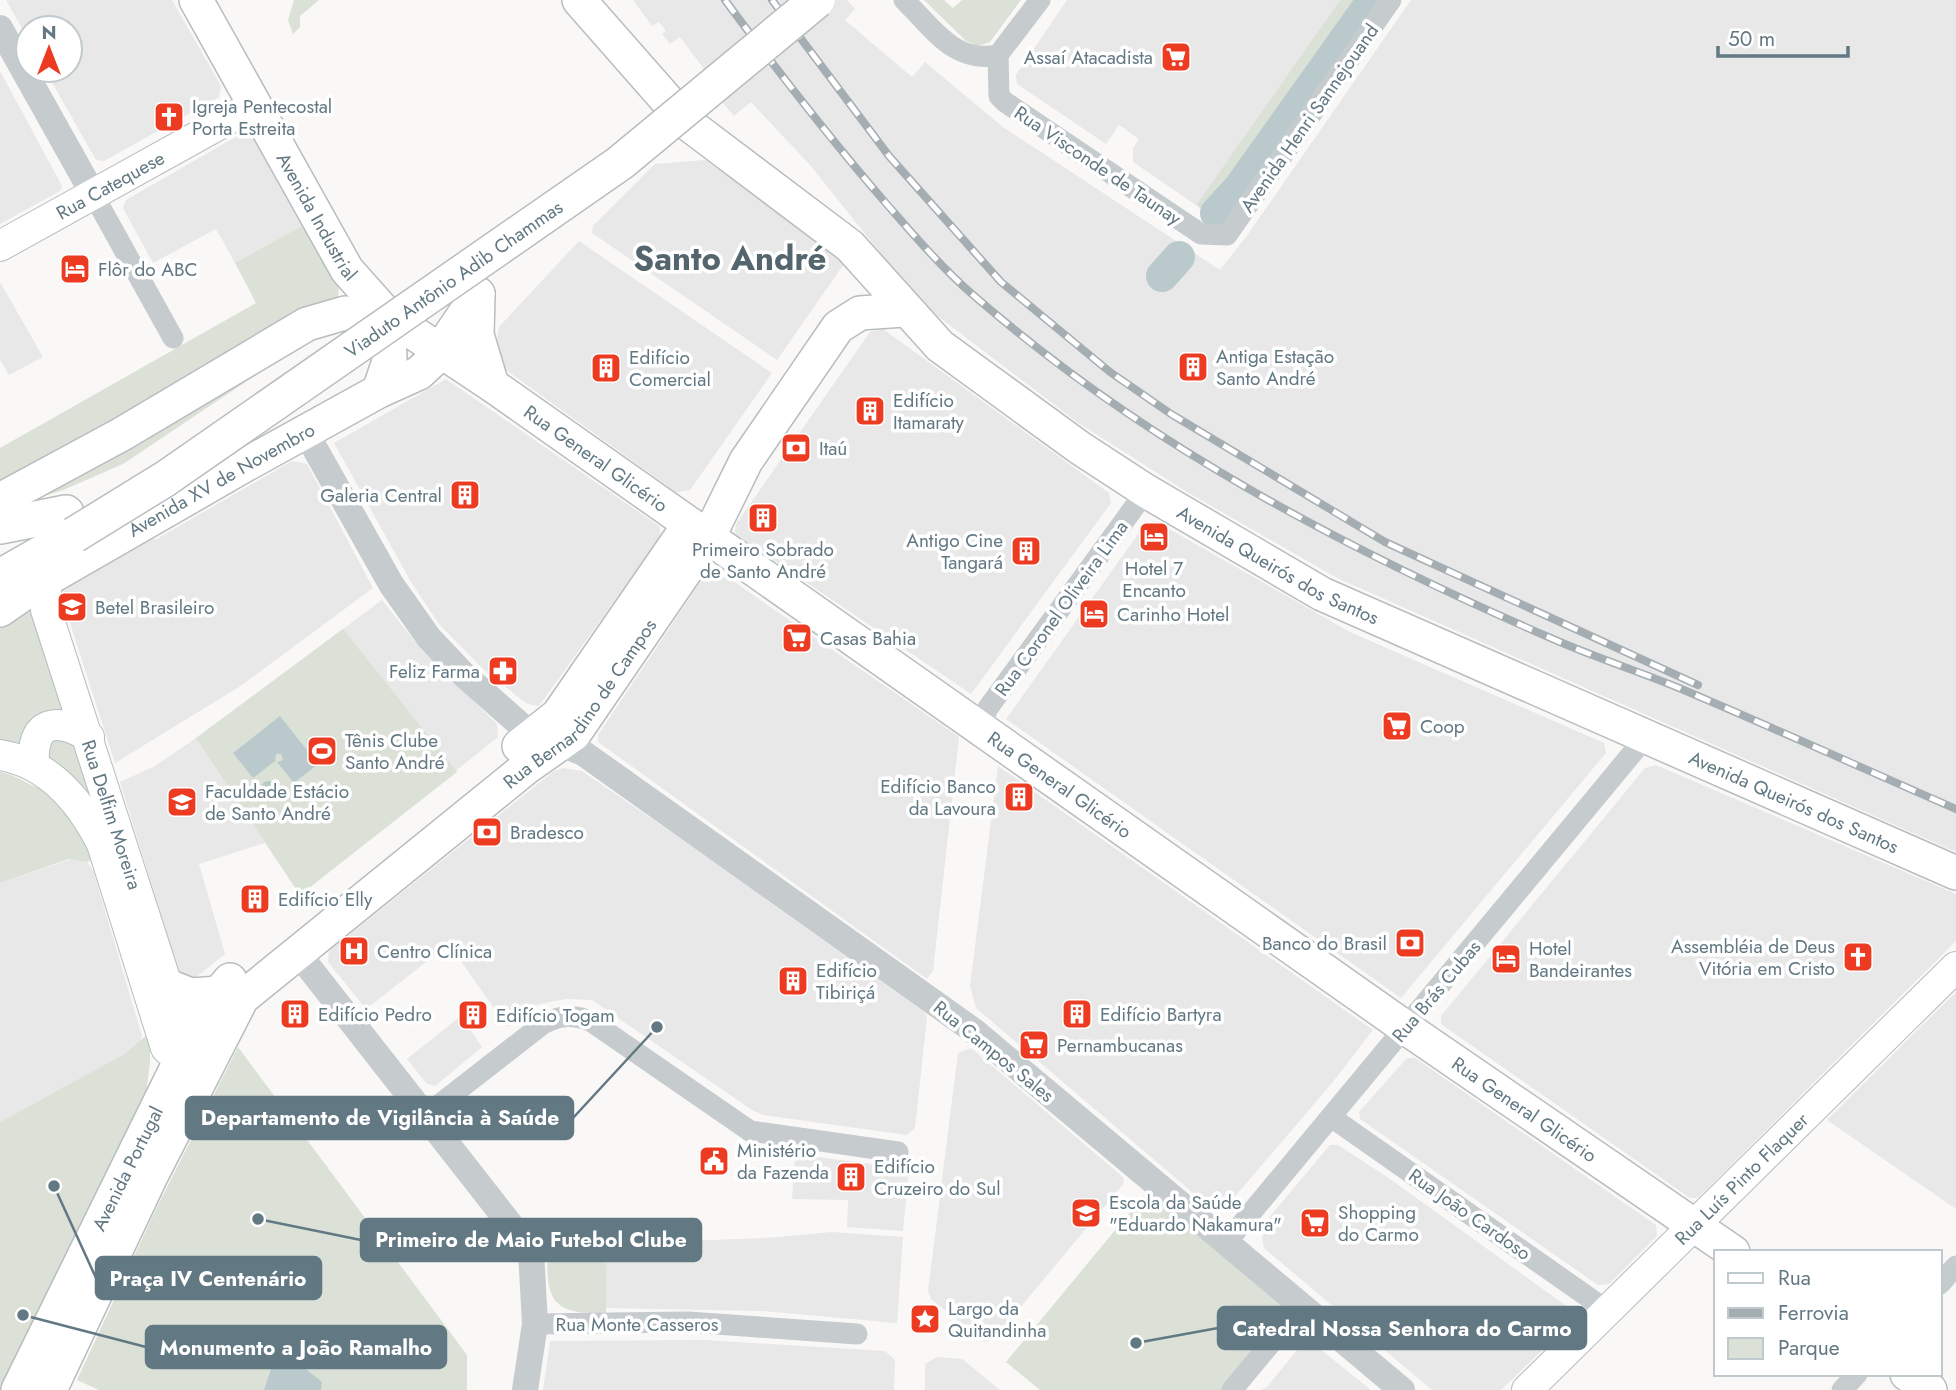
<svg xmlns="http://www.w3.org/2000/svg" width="1956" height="1390" viewBox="0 0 1956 1390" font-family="Jost,sans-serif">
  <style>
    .built { fill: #e7e8e7 }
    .green { fill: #dbe1d7 }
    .water { fill: #bacacc }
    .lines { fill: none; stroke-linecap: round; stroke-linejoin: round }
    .river { stroke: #bacacc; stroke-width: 32 }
    .secondary-casing { stroke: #b6bdc1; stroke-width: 32 }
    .primary-casing { stroke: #b7bdc0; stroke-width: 36 }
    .trunk-casing { stroke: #b8bdbf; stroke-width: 38 }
    .minor { stroke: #c6cbce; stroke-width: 21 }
    .tertiary { stroke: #c6cbce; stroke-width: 26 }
    .secondary { stroke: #fff; stroke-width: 30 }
    .primary { stroke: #fff; stroke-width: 33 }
    .trunk { stroke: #fff; stroke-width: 35 }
    .rail-casing { stroke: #a4adb1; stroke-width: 8 }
    .rail { stroke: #fff; stroke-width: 5; stroke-dasharray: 16; stroke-linecap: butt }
    .trunk-bridge-casing { stroke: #b8bdbf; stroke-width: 38; stroke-linecap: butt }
    .trunk-bridge { stroke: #fff; stroke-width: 35 }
    .labels { text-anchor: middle; stroke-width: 7; stroke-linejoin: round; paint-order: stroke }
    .poi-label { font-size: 19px; fill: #627883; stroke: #fff; text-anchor: start }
    .street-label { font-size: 19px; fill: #627883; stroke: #fff }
    .town-label { font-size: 33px; font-weight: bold; fill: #54656d; stroke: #fff }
    .leader { fill: none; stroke: #627883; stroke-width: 2.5 }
    .callout-dot { fill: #627883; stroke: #fff; stroke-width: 2.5 }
    .callout { fill: #627883; stroke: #627883; stroke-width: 2.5 }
    .callout-label { font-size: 21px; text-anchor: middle; font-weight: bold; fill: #fff }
  </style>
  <rect width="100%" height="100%" fill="#f9f8f6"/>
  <!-- built -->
  <g class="built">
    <polygon points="6,0 172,0 221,86 219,97 104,161 96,160 45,70 70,70 70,28 28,28 28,39"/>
    <polygon points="633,0 847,0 855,9 845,20 912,77 925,62 1003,127 1220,270 1246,237 1411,0 1956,0 1956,852 1337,578 1187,492 1077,422 935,314 910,290 810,165 751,102 734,116 721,101 725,97 680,37 670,44 662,34 666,31 659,22 652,26"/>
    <polygon points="1067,0 1340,0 1196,205 1133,162 1133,148 1139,139 1119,125 1106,144 1017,84 1016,75"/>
    <polygon points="0,71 62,186 60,191 0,224"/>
    <polygon points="246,131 250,132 302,226 235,263 216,229 153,263 123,208 126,200"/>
    <polygon points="705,160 842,255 844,264 777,360 592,233 593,226 655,164"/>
    <polygon points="579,241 772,373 690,490 676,492 503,368 495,349 499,327"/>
    <polygon points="0,282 43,357 9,375 0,360"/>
    <polygon points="883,329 1109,493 1111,503 971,694 735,534 736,524 870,332"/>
    <polygon points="446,379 659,526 661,536 539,706 527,704 484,670 439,624 411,582 334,443"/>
    <polygon points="292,461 307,464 373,588 239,687 115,763 61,595 64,587 152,537 155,540"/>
    <polygon points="1155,521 1350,632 1604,743 1606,753 1401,998 1006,719 1146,523"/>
    <polygon points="711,566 959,737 933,971 927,979 598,742 598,735"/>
    <polygon points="382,600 420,648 497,724 498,737 300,895 265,843 199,864 225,954 194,979 179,974 120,782 155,766 196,738"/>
    <polygon points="1656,765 1956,894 1956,941 1698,1198 1690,1198 1441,1024 1441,1016 1645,768"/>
    <polygon points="998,766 1373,1030 1332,1083 1219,1215 976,1008 970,986"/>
    <polygon points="564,768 582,771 674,834 924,1012 927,1017 915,1128 907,1135 763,1115 752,1110 592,1000 566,999 539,1004 507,1027 449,944 366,1009 328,962 329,951 554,771"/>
    <polygon points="75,858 87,862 93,870 142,1036 139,1044 126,1053 0,1122 0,883"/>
    <polygon points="1956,992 1956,1209 1827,1120"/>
    <polygon points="461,1016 482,1047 435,1086 427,1084 407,1059"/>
    <polygon points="971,1048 1123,1177 1124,1183 993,1340 985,1342 931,1299 928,1291 958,1053"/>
    <polygon points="1407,1058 1415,1058 1656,1225 1657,1236 1609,1284 1598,1285 1360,1119 1359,1112"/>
    <polygon points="1330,1145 1338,1145 1390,1179 1579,1315 1501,1390 1432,1390 1264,1248 1262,1238 1268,1219"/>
    <polygon points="795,1154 909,1169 903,1231 847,1227 848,1200 792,1199"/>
    <polygon points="832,1232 903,1237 897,1323 761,1311 606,1308 607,1244 767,1238"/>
    <polygon points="1307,1338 1319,1348 1371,1390 1261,1390 1267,1387"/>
    <polygon points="704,1340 885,1351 895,1360 894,1390 543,1390 550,1341"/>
    <polygon points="937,1357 962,1359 1000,1390 925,1390 925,1364"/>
  </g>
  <!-- green -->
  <g class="green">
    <polygon points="294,0 319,0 300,16 300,27 293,34 288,20"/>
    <polygon points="924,0 944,0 953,8 962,0 1021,0 990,42 978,46 966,41"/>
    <polygon points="1340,0 1380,0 1230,212 1225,216 1209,214 1196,205"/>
    <polygon points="307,223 339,285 338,298 0,494 0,448 256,303 235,263"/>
    <polygon points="317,334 123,464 61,491 9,506"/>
    <polygon points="31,603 64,710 51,711 20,749 0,745 0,622"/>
    <polygon points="343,629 457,772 300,895 196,738"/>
    <polygon points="72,733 111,847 45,758 47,742"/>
    <path d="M0,772C19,775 35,791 53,791L97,858L87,862L69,859L0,883Z"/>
    <polygon points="150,1032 150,1062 145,1102 9,1390 0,1390 0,1122 126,1053"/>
    <polygon points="238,1047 467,1355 467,1390 99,1390 77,1380 156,1209"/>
    <polygon points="1150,1188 1286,1303 1286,1315 1224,1390 1040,1390 1006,1362"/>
    <path d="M607,1244L606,1313C551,1315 545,1300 548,1247Z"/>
  </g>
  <!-- water -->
  <g class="water">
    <polygon points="280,716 318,764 294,783 277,762 283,760 281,754 276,754 275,761 253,778 233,753"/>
    <circle cx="269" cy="791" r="10"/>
    <polygon points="285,1352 322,1382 321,1390 264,1390 275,1357"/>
  </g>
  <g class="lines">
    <!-- river -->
    <g class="river">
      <polyline points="1216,213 1239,188 1373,0"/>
      <polyline points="1162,276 1179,257"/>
    </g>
    <!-- secondary casing -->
    <g class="secondary-casing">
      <g id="secondary">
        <path id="s1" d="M0,246L238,114L259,113"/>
        <path id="s2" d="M46,580V610L187,1047"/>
        <path d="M0,755C49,763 81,802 102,844L166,1048L180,1060"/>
        <path d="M34,765C31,721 56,716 89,737"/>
        <path id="s3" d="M1527,1390L1956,967"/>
      </g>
    </g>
    <!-- primary casing -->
    <g class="primary-casing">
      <g id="primary">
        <path id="s4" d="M196,0L347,270L388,316L492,385L1406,1028L1733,1252"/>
        <path id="s5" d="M579,0L687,123L850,246L940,346L1080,448L1146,491L1322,594L1956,873"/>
        <polyline points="478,294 477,335 492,385"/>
        <polyline points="379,391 390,358 388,316"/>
        <polyline points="0,500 122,434 307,324 345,313 388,316"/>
        <path id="s6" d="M0,610L35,586L245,465L379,391L419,373L434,359L478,294"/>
        <polyline points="519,746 558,715 689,525"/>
        <polyline points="168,986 191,995 219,993"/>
        <polyline points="1907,1374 1930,1390"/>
        <path id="s7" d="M18,1390L187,1047L219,993L230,980"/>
        <path id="s8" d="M50,1390L151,1176L242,998L527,767L574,734L708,538L746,461L838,327L860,313L904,310"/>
      </g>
    </g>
    <!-- trunk casing -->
    <g class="trunk-casing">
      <g id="trunk">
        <polyline points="0,526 66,513"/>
        <polyline points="0,577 74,535"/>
      </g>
    </g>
    <!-- minor -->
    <g class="minor">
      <path d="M904,0C933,28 954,64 998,55"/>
      <polyline points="998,55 999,96 1005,102 1201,234 1227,235 1391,0"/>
      <polyline points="998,55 1040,0"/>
      <polyline points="93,194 173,338"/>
      <polyline points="980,727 988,708 1146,491"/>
      <path d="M426,1115L543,1024C560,1015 574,1014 592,1022L750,1131L898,1152"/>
      <polyline points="1331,1117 1608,1311"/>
      <polyline points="1226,1243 1645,738"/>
      <polyline points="1940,1284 1956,1266"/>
      <polyline points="535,1324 688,1322 857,1334"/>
      <polyline points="1232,1390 1301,1307"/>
      <polyline points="1842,1390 1857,1374"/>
    </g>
    <!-- tertiary -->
    <g class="tertiary">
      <polyline points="0,28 93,194"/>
      <polyline points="305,431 391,584 429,638 464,675 525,729 583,753 974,1031 1402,1390"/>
      <polyline points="297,952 531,1251 535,1324 525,1390"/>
    </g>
    <!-- secondary -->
    <use href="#secondary" class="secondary"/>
    <!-- primary -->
    <use href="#primary" class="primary"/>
    <!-- trunk -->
    <use href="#trunk" class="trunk"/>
    <!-- rail casing -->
    <g class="rail-casing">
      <g id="rail">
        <path d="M725,0C776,69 828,136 884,201C912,233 940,266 972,294C1144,444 1345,549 1553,639C1594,657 1638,671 1679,688C1772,727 1864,769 1956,809"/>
        <polyline points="772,0 889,156 1001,282 1110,372 1171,414 1385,542 1698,685"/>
      </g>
    </g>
    <!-- rail -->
    <use href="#rail" class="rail"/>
    <!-- trunk-bridge casing -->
    <g class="trunk-bridge-casing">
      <g id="trunk-bridge">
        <path id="s9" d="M74,535L165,479L620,163L817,0"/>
      </g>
    </g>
    <!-- trunk-bridge -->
    <use href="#trunk-bridge" class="trunk-bridge"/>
  </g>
  <!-- icons -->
  <defs>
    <g id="supermarket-square" transform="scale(1.575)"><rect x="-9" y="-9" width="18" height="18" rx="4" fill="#ed3b22" stroke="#fff"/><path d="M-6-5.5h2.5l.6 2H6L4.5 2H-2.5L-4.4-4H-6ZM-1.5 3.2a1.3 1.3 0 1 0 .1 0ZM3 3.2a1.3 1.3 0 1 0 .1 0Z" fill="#fff"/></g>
    <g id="church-square" transform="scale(1.575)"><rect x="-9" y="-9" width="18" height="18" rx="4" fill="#ed3b22" stroke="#fff"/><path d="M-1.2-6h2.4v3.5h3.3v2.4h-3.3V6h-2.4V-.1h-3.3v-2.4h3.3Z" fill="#fff"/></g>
    <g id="hotel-square" transform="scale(1.575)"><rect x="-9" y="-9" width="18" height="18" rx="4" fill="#ed3b22" stroke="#fff"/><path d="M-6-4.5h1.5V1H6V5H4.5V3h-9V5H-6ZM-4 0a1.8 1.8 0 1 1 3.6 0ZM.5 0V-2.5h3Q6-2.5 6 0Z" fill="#fff"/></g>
    <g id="building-square" transform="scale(1.575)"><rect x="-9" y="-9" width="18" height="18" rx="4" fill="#ed3b22" stroke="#fff"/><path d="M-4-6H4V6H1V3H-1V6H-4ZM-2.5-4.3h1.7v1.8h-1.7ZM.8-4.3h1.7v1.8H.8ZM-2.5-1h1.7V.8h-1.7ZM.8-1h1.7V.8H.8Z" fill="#fff"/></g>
    <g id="bank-square" transform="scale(1.575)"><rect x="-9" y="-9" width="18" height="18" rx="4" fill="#ed3b22" stroke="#fff"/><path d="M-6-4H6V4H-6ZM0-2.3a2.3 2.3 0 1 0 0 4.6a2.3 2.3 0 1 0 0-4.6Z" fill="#fff"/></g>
    <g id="school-square" transform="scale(1.575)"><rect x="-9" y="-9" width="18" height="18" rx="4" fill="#ed3b22" stroke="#fff"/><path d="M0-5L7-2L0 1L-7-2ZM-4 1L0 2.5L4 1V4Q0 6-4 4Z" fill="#fff"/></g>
    <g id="pharmacy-square" transform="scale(1.575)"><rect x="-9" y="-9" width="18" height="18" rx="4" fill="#ed3b22" stroke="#fff"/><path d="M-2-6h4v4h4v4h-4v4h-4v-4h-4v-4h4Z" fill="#fff"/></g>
    <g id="stadium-square" transform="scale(1.575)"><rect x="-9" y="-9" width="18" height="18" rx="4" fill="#ed3b22" stroke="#fff"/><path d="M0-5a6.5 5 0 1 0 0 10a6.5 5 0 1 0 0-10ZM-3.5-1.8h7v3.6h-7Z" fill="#fff"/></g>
    <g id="university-square" transform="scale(1.575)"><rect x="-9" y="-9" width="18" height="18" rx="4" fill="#ed3b22" stroke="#fff"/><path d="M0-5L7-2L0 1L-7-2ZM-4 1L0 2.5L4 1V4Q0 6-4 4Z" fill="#fff"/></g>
    <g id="hospital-square" transform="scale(1.575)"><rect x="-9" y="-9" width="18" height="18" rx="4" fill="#ed3b22" stroke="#fff"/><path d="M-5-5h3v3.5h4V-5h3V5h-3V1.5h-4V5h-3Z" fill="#fff"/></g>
    <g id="civic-square" transform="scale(1.575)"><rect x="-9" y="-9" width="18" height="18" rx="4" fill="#ed3b22" stroke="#fff"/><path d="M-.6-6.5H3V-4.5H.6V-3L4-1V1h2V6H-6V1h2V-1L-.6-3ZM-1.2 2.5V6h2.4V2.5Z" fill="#fff"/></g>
    <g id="sight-square" transform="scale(1.575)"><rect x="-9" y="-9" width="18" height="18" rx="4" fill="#ed3b22" stroke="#fff"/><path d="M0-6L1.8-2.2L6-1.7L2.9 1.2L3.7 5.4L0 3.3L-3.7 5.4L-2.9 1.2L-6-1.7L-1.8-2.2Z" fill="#fff"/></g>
  </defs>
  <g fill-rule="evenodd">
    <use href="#supermarket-square" x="1176" y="57"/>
    <use href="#church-square" x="169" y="117"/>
    <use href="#hotel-square" x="75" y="269"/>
    <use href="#building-square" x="1193" y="367"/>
    <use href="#building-square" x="606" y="368"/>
    <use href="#building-square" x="870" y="411"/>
    <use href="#bank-square" x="796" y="448"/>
    <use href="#building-square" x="465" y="495"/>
    <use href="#building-square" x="763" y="518"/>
    <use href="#hotel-square" x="1154" y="537"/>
    <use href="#building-square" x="1026" y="551"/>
    <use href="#school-square" x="72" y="607"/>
    <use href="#hotel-square" x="1094" y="614"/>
    <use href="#supermarket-square" x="797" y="638"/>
    <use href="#pharmacy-square" x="503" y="671"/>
    <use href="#supermarket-square" x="1397" y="726"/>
    <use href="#stadium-square" x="322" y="751"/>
    <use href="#building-square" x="1019" y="797"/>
    <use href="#university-square" x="182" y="802"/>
    <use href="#bank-square" x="487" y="832"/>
    <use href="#building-square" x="255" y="899"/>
    <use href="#bank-square" x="1410" y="943"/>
    <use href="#hospital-square" x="354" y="951"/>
    <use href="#church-square" x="1858" y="957"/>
    <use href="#hotel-square" x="1506" y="959"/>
    <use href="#building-square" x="793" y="981"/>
    <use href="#building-square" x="295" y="1014"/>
    <use href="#building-square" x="1077" y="1014"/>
    <use href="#building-square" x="473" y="1015"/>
    <use href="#supermarket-square" x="1034" y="1045"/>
    <use href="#civic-square" x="714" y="1161"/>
    <use href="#building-square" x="851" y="1177"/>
    <use href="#university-square" x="1086" y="1213"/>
    <use href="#supermarket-square" x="1315" y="1223"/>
    <use href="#sight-square" x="925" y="1319"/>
  </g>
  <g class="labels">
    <!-- poi labels -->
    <g class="poi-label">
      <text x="1153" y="64" text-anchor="end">Assaí Atacadista</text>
      <text x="192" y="113">Igreja Pentecostal<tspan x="192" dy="22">Porta Estreita</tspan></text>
      <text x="98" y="276">Flôr do ABC</text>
      <text x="1216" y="363">Antiga Estação<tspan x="1216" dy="22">Santo André</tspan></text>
      <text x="629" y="364">Edifício<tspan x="629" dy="22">Comercial</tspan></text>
      <text x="893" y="407">Edifício<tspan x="893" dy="22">Itamaraty</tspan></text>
      <text x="819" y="455">Itaú</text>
      <text x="442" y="502" text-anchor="end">Galeria Central</text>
      <text x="1003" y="547" text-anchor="end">Antigo Cine<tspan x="1003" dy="22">Tangará</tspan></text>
      <text x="763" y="556" text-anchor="middle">Primeiro Sobrado<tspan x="763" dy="22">de Santo André</tspan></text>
      <text x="1154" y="575" text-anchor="middle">Hotel 7<tspan x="1154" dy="22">Encanto</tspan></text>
      <text x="95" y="614">Betel Brasileiro</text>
      <text x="1117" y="621">Carinho Hotel</text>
      <text x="820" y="645">Casas Bahia</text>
      <text x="480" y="678" text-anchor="end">Feliz Farma</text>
      <text x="1420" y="733">Coop</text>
      <text x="345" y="747">Tênis Clube<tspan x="345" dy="22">Santo André</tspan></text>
      <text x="996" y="793" text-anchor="end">Edifício Banco<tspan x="996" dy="22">da Lavoura</tspan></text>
      <text x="205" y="798">Faculdade Estácio<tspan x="205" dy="22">de Santo André</tspan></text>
      <text x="510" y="839">Bradesco</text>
      <text x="278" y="906">Edifício Elly</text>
      <text x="1387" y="950" text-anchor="end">Banco do Brasil</text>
      <text x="1835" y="953" text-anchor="end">Assembléia de Deus<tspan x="1835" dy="22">Vitória em Cristo</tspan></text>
      <text x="1529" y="955">Hotel<tspan x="1529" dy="22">Bandeirantes</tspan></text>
      <text x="377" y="958">Centro Clínica</text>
      <text x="816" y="977">Edifício<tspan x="816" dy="22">Tibiriçá</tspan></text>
      <text x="318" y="1021">Edifício Pedro</text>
      <text x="1100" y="1021">Edifício Bartyra</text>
      <text x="496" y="1022">Edifício Togam</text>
      <text x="1057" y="1052">Pernambucanas</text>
      <text x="737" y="1157">Ministério<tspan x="737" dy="22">da Fazenda</tspan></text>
      <text x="874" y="1173">Edifício<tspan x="874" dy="22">Cruzeiro do Sul</tspan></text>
      <text x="1109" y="1209">Escola da Saúde<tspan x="1109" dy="22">"Eduardo Nakamura"</tspan></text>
      <text x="1338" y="1219">Shopping<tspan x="1338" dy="22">do Carmo</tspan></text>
      <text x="948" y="1315">Largo da<tspan x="948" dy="22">Quitandinha</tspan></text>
    </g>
    <!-- street labels -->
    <g class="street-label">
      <text transform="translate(1309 118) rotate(-55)" y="7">Avenida Henri Sannejouand</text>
      <text transform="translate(1098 165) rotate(34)" y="7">Rua Visconde de Taunay</text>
      <text dy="7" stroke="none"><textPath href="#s1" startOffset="126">Rua Catequese</textPath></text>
      <text dy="7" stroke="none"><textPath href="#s4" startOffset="248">Avenida Industrial</textPath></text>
      <text dy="7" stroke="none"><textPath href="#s9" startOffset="458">Viaduto Antônio Adib Chammas</textPath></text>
      <text dy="7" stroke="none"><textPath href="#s4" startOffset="623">Rua General Glicério</textPath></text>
      <text dy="7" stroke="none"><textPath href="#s6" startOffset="257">Avenida XV de Novembro</textPath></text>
      <text dy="7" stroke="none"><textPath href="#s5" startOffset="906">Avenida Queirós dos Santos</textPath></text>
      <text transform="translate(1061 608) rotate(-54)" y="7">Rua Coronel Oliveira Lima</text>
      <text dy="7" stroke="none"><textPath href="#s8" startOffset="887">Rua Bernardino de Campos</textPath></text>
      <text dy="7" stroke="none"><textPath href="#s4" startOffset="1190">Rua General Glicério</textPath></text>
      <text dy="7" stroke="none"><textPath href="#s5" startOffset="1474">Avenida Queirós dos Santos</textPath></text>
      <text dy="7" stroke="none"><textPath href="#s2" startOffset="245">Rua Delfim Moreira</textPath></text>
      <text transform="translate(1436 991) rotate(-50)" y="7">Rua Brás Cubas</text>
      <text transform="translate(994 1051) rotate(39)" y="7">Rua Campos Sales</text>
      <text dy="7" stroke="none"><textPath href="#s4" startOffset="1757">Rua General Glicério</textPath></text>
      <text dy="7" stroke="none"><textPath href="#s7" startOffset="247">Avenida Portugal</textPath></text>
      <text dy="7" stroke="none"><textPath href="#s3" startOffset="301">Rua Luís Pinto Flaquer</textPath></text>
      <text transform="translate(1470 1214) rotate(35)" y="7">Rua João Cardoso</text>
      <text x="637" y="1331">Rua Monte Casseros</text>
    </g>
    <!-- town labels -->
    <g class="town-label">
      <text x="730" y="270">Santo André</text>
    </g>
  </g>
  <!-- callouts -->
  <path class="leader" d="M657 1027L573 1118M258 1219L361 1240M54 1186L96 1278M1136 1343L1218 1328M23 1315L146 1347"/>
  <g class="callout-dot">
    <circle cx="657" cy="1027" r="7"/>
    <circle cx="258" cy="1219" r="7"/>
    <circle cx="54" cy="1186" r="7"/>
    <circle cx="1136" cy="1343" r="7"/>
    <circle cx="23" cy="1315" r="7"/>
  </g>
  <g class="callout">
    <rect x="186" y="1097" width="387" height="42" rx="7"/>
    <rect x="361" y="1219" width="340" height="42" rx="7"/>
    <rect x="96" y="1257" width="225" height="42" rx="7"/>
    <rect x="1218" y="1307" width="368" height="42" rx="7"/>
    <rect x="146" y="1326" width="300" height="42" rx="7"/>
  </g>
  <g class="callout-label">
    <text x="380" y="1125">Departamento de Vigilância à Saúde</text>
    <text x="531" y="1247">Primeiro de Maio Futebol Clube</text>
    <text x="208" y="1286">Praça IV Centenário</text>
    <text x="1402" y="1336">Catedral Nossa Senhora do Carmo</text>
    <text x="296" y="1355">Monumento a João Ramalho</text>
  </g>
  <!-- legend -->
  <rect x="1714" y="1250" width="228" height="126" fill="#ffffff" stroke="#c0c9cd" stroke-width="2"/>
  <rect x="1728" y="1273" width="35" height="10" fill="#ffffff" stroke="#c0c9cd" stroke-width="2"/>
  <text x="1778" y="1285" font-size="21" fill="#627883">Rua</text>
  <rect x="1728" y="1308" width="35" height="10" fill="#a4adb1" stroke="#c0c9cd" stroke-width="2"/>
  <text x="1778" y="1320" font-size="21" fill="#627883">Ferrovia</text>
  <rect x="1728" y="1338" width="35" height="21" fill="#dbe1d7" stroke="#c0c9cd" stroke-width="2"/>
  <text x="1778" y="1355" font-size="21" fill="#627883">Parque</text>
  <!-- north arrow -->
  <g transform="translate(49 49)"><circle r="33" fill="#ffffff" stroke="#c0c9cd" stroke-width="2"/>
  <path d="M0-5L12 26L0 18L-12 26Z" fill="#ed3b22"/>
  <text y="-10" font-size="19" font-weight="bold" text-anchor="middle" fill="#627883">N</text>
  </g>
  <!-- scale -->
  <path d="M1718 46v10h130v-10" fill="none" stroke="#627883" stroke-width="3.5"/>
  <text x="1728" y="46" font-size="21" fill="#627883" stroke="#ffffff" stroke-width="5" paint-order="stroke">50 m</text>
</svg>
